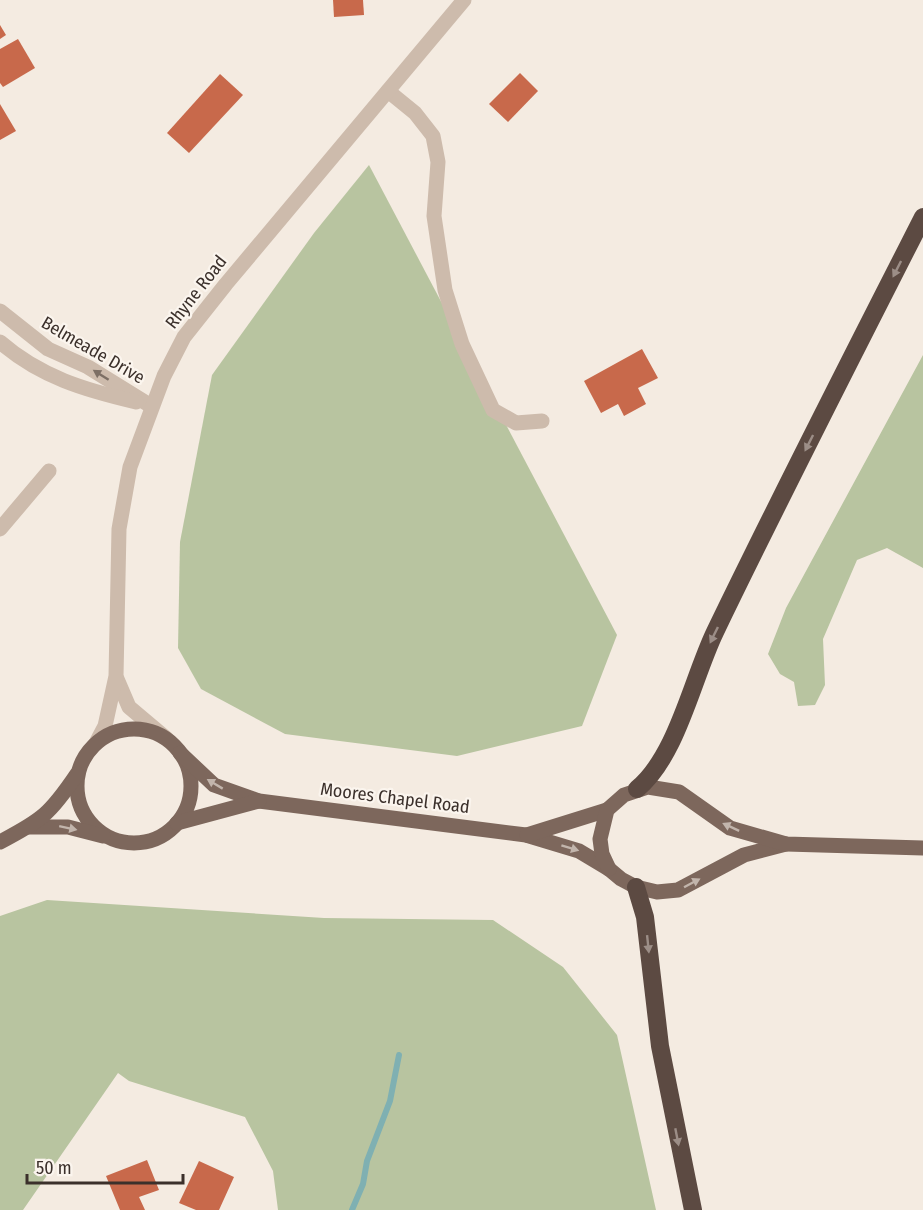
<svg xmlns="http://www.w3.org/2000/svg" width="923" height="1210" viewBox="0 0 923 1210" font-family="'Fira Sans Condensed',sans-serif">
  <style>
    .green { fill: #b8c4a0 }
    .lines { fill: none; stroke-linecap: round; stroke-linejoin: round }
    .stream { stroke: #7fb0b2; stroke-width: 6 }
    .building { fill: #c8694b }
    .minor { stroke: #cdbbac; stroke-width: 15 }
    .major { stroke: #7d675c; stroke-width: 15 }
    .highway { stroke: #5c4a42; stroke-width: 18 }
    .oneway { fill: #9c8e87 }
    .oneway2 { fill: #7d6f65 }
    .oneway3 { fill: #c2b5ac }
    .labels { text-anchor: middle; stroke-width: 4.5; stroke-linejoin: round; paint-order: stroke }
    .street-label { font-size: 18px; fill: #3b302b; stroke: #fbf5ee }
  </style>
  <rect width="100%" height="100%" fill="#f4ebe1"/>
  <!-- green -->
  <g class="green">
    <polygon points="369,165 617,635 582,726 457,756 285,734 201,689 178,648 180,542 212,375 314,233"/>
    <polygon points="923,355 923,568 887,548 857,560 823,639 825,685 815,705 798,706 794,682 780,674 768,654 786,608"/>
    <polygon points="47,900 324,918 493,920 563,967 617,1035 656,1210 278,1210 273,1171 245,1117 129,1081 118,1073 23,1210 0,1210 0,916"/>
  </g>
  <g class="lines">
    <!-- stream -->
    <polyline class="stream" points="352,1210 363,1184 367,1161 390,1101 399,1055"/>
  </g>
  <!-- building -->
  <g class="building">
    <polygon points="333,0 363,0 364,15 334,17"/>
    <polygon points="0,25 6,35 0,39"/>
    <polygon points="18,39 35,68 3,87 0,83 0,49"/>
    <polygon points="520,73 538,91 508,122 489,104"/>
    <polygon points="220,74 243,95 189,153 167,133"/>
    <polygon points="0,104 16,131 0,140"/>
    <polygon points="642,349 658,378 638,388 646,404 624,416 618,404 601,413 584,381"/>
    <polygon points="147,1160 159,1190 139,1197 145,1210 120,1210 106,1176"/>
    <polygon points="199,1161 234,1177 219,1210 196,1210 179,1203"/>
  </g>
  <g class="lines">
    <!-- minor -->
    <g class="minor">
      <polyline points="388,91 415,113 433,136 438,162 434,216 445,290 462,344 493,410 516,423 542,421"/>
      <polyline points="0,311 48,349 88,367 151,406"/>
      <path d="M0,342C40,377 85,390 136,402"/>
      <polyline points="0,529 49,471"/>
      <polyline points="117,679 129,707 167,739"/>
      <polyline points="96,743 105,726 116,676 119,529 130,467 164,376 184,337 226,284 464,0"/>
    </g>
    <!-- major -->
    <g class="major">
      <circle cx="134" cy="786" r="57"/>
      <polyline points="180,753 214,785 259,801 526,835 579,851 609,869 621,879 636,887 657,892 678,890 744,855 786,844"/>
      <polyline points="177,823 259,801"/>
      <polyline points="29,827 68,827 103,836"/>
      <polyline points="527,835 607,810"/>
      <path d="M0,842C42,820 50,814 77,774"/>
      <polyline points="609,869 602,854 600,839 607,810 624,795 648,787 679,792 730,828 786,844 923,848"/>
    </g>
    <!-- highway -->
    <g class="highway">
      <path d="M637,789C677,756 692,680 715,632C782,493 853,355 923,217"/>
      <polyline points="636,887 645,917 660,1046 693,1210"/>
    </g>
  </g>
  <!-- one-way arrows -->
  <defs><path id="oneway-solid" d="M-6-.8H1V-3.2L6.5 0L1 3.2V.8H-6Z" transform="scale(1.5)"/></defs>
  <g class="oneway">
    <use href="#oneway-solid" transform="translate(897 269) rotate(117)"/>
    <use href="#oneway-solid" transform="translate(809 443) rotate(117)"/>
    <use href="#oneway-solid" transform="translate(714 635) rotate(116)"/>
    <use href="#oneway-solid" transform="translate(648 944) rotate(84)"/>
    <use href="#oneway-solid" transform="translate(677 1137) rotate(79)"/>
  </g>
  <use class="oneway2" href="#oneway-solid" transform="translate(101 375) rotate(-148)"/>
  <g class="oneway3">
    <use href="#oneway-solid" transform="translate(215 784) rotate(-149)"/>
    <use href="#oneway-solid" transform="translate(731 827) rotate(-155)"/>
    <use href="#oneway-solid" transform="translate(68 828) rotate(12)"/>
    <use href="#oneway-solid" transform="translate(570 848) rotate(17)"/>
    <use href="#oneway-solid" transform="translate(692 883) rotate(-28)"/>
  </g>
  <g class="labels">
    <!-- street labels -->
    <g class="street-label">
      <text transform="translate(196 292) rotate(-52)" y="6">Rhyne Road</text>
      <text transform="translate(93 350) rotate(30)" y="6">Belmeade Drive</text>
      <text transform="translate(395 798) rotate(7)" y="6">Moores Chapel Road</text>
    </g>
  </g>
  <!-- scale -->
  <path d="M27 1174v9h156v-9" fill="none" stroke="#3b302b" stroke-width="3"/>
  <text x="36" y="1174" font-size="18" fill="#3b302b" stroke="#fbf5ee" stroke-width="4.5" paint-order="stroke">50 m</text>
</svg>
